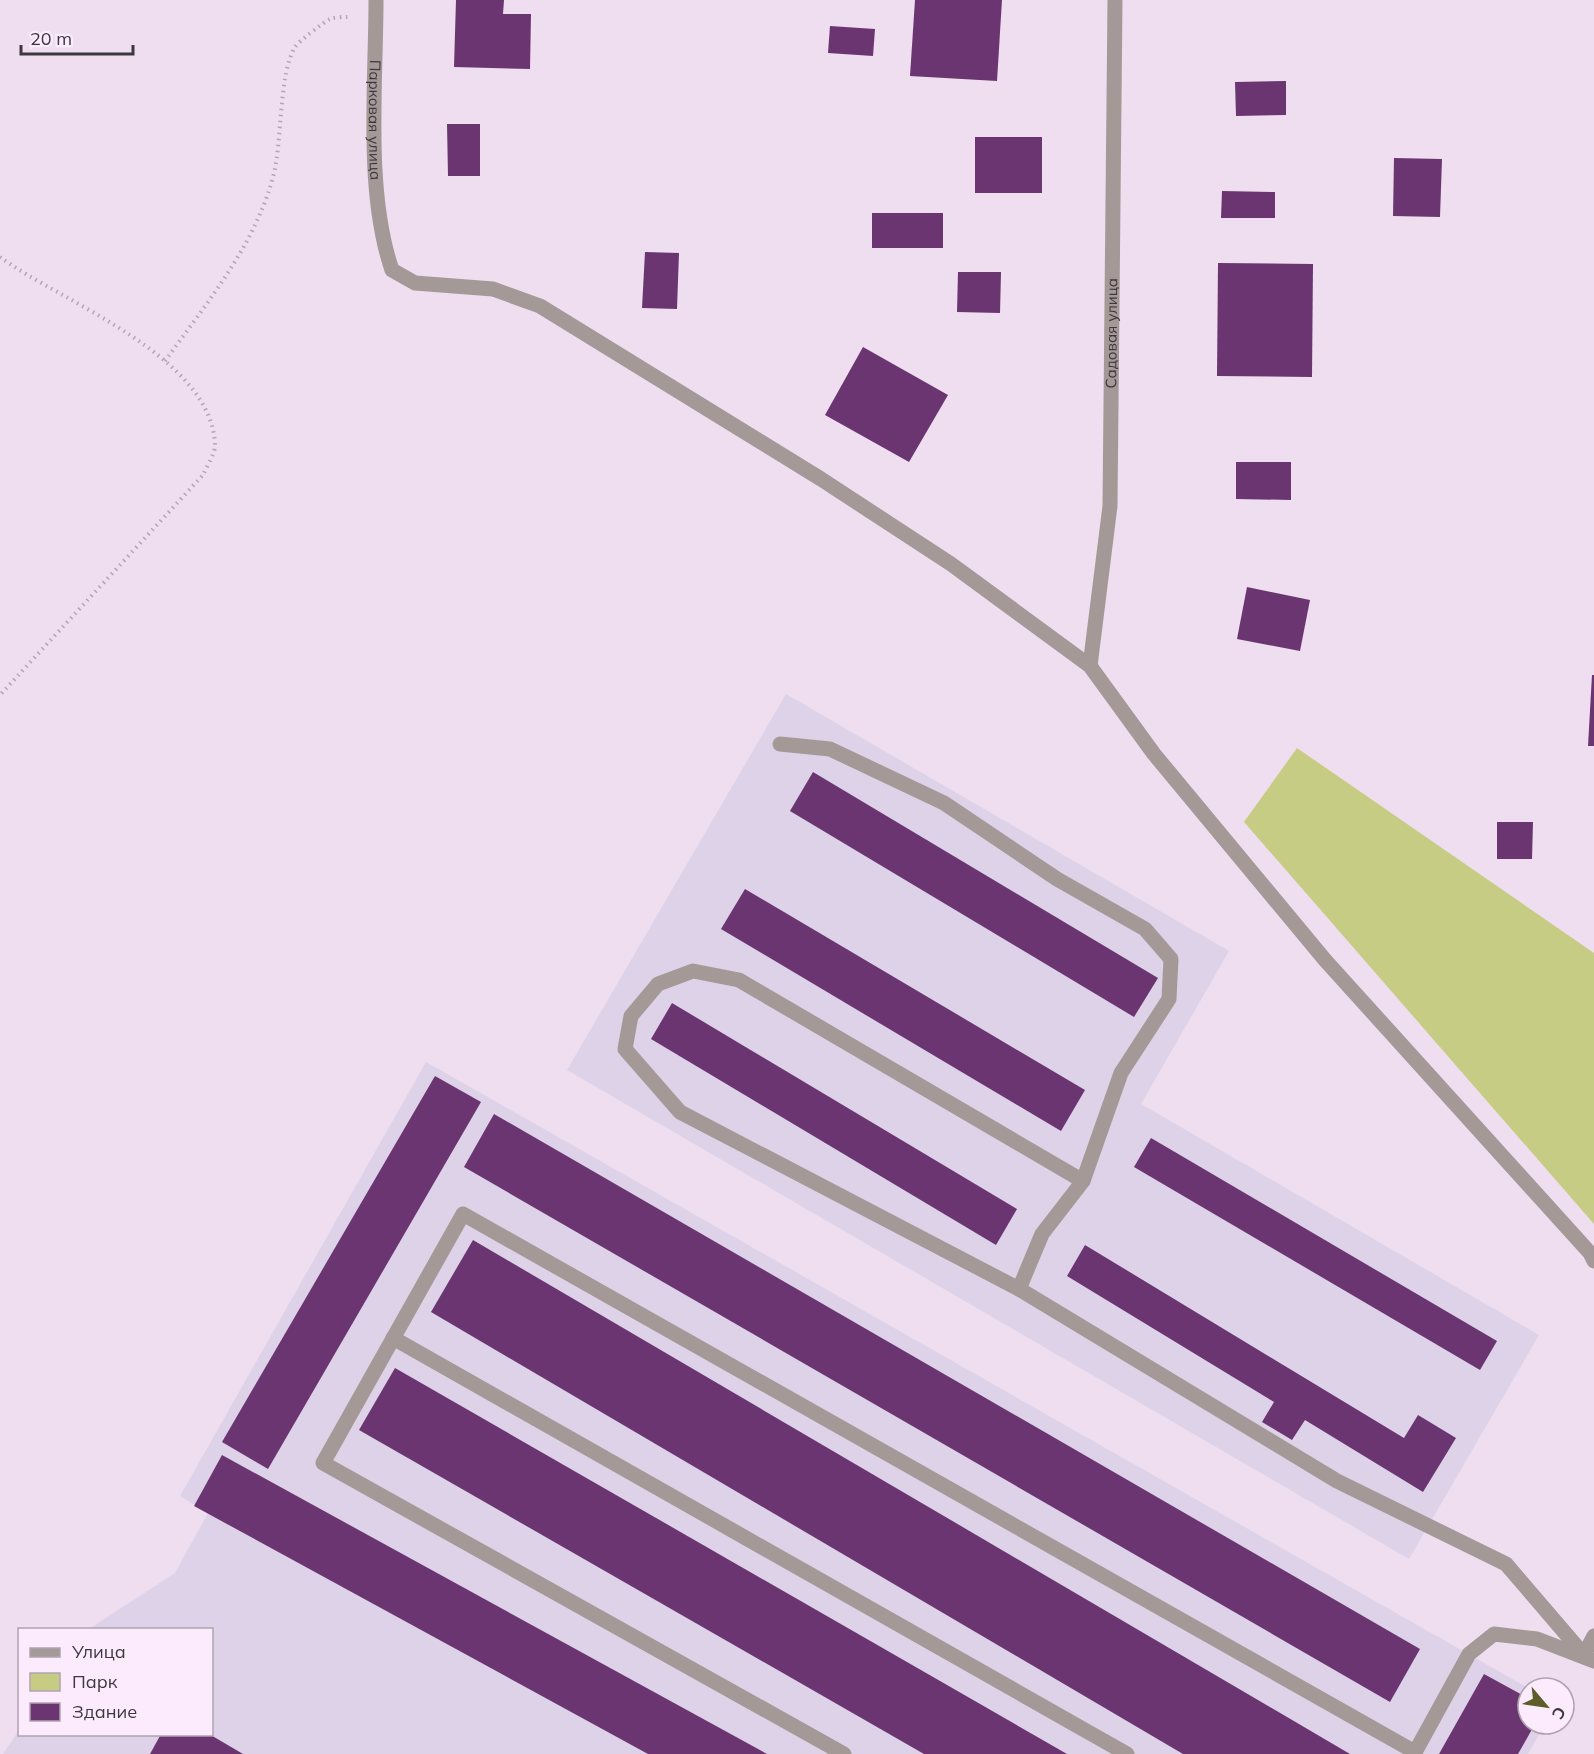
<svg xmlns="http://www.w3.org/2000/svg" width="1594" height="1754" viewBox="0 0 1594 1754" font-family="Mulish,sans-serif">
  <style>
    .industrial { fill: #ddd2e7 }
    .green { fill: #c7cc84 }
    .building { fill: #6b3571 }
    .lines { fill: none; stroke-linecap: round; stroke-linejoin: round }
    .path { stroke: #b2a6b4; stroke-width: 4; stroke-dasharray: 1.5 4.5; stroke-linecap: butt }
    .minor { stroke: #a49997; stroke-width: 15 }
    .labels { text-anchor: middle; stroke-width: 6; stroke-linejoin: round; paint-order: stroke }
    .street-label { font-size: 15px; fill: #3d373e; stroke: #fcebfd }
  </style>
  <rect width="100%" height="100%" fill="#eedef0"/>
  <!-- industrial -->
  <g class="industrial">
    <polygon points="786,694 1229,951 1141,1104 1539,1335 1409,1559 567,1070"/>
    <polygon points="426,1062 1528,1688 1528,1724 1545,1724 1528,1754 3,1754 19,1730 20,1734 212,1734 212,1630 89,1629 175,1573 208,1513 180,1496"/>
  </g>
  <!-- green -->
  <polygon class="green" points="1297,748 1594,953 1594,1224 1244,822"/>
  <!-- building -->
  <g class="building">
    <polygon points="456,0 504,0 503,14 531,14 530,69 454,67"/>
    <polygon points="915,0 1002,0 997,81 910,76"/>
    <polygon points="830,26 875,29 873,56 828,53"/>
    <polygon points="1286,81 1286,115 1236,116 1235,82"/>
    <polygon points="447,124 480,124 480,176 448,176"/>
    <rect x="975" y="137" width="67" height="56"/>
    <polygon points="1394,158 1442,159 1440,217 1393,216"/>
    <polygon points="1222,191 1275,192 1275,218 1221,218"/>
    <rect x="872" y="213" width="71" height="35"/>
    <polygon points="645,252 679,253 677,309 642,308"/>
    <polygon points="1218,263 1313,264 1312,377 1217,376"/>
    <polygon points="958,272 1001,272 1000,313 957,312"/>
    <polygon points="863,347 948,395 909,462 825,415"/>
    <polygon points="1236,462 1291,462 1291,500 1236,499"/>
    <polygon points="1247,587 1310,600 1300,651 1237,639"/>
    <polygon points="1592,675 1594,675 1594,746 1588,746"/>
    <polygon points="813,772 1158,978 1134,1017 790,811"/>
    <polygon points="1497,822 1533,822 1532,859 1497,859"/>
    <polygon points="745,889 1085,1090 1061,1131 721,929"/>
    <polygon points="672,1003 1017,1209 996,1245 651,1039"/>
    <polygon points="435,1076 481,1102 268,1469 222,1442"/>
    <polygon points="494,1114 1420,1649 1390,1702 464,1167"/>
    <polygon points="1151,1138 1497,1341 1480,1370 1134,1167"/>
    <polygon points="473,1240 1350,1754 1183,1754 431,1312"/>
    <polygon points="1085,1245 1404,1438 1418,1415 1456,1438 1423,1492 1305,1420 1292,1440 1262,1422 1274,1402 1067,1276"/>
    <polygon points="395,1368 1067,1754 924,1754 359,1430"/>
    <polygon points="222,1455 767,1754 648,1754 194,1506"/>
    <polygon points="1484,1674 1528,1698 1528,1724 1535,1724 1518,1754 1439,1754"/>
    <polygon points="161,1734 209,1734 243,1754 150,1754"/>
  </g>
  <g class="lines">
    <!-- path -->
    <g class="path">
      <path d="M0,257C61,302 212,356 215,445C215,454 207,466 203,475L0,695"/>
      <path d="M165,361C206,304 257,243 274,173C282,141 279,73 295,47C298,42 324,22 330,19C335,17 343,17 348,17"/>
    </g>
    <!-- minor -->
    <g class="minor">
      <path id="s1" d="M376,0C376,84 365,191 392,270L415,283L493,289L540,306L821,479L951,564L1090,666L1154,754L1325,960L1590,1253L1594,1261"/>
      <path id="s2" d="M1090,666L1110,506L1115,0"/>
      <polyline points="780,744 830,749 944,803 1057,879 1145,929 1171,959 1169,999 1121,1073 1083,1181 1042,1234 1019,1289"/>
      <polyline points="1083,1181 739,980 693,971 658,984 631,1016 625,1049 680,1112 1019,1289 1337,1481 1506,1564 1584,1655"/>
      <polyline points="393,1338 1127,1754"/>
      <polyline points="1584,1655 1594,1636"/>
      <polyline points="844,1754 323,1463 463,1214 1415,1752"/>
      <polyline points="1414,1754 1469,1654 1494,1634 1537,1639 1594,1661"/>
    </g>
  </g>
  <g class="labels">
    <!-- street labels -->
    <g class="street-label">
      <text dy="5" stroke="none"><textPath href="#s1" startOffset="120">Парковая улица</textPath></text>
      <text dy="5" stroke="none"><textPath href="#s2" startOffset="334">Садовая улица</textPath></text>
    </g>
  </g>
  <!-- legend -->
  <rect x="18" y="1628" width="195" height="108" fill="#fcebfd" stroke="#b0a3b1" stroke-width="1.5"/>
  <rect x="30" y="1648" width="30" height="9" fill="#a49997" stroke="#b0a3b1" stroke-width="1.5"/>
  <text x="72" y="1658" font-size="18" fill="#3d373e">Улица</text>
  <rect x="30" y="1673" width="30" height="18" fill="#c7cc84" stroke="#b0a3b1" stroke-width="1.5"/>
  <text x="72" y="1688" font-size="18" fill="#3d373e">Парк</text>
  <rect x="30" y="1703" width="30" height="18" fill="#6b3571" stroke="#b0a3b1" stroke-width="1.5"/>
  <text x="72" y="1718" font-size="18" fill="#3d373e">Здание</text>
  <!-- north arrow -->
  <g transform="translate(1546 1706) rotate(119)"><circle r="28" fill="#fcebfd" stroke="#b0a3b1" stroke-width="1.5"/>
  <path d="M0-4.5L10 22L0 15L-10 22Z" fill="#5e5d2a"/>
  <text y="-9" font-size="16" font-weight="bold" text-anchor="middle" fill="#3d373e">С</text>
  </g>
  <!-- scale -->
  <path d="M21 45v9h112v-9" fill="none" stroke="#3d373e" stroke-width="3"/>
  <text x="30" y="45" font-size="18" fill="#3d373e" stroke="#fcebfd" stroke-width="4.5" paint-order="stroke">20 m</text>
</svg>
